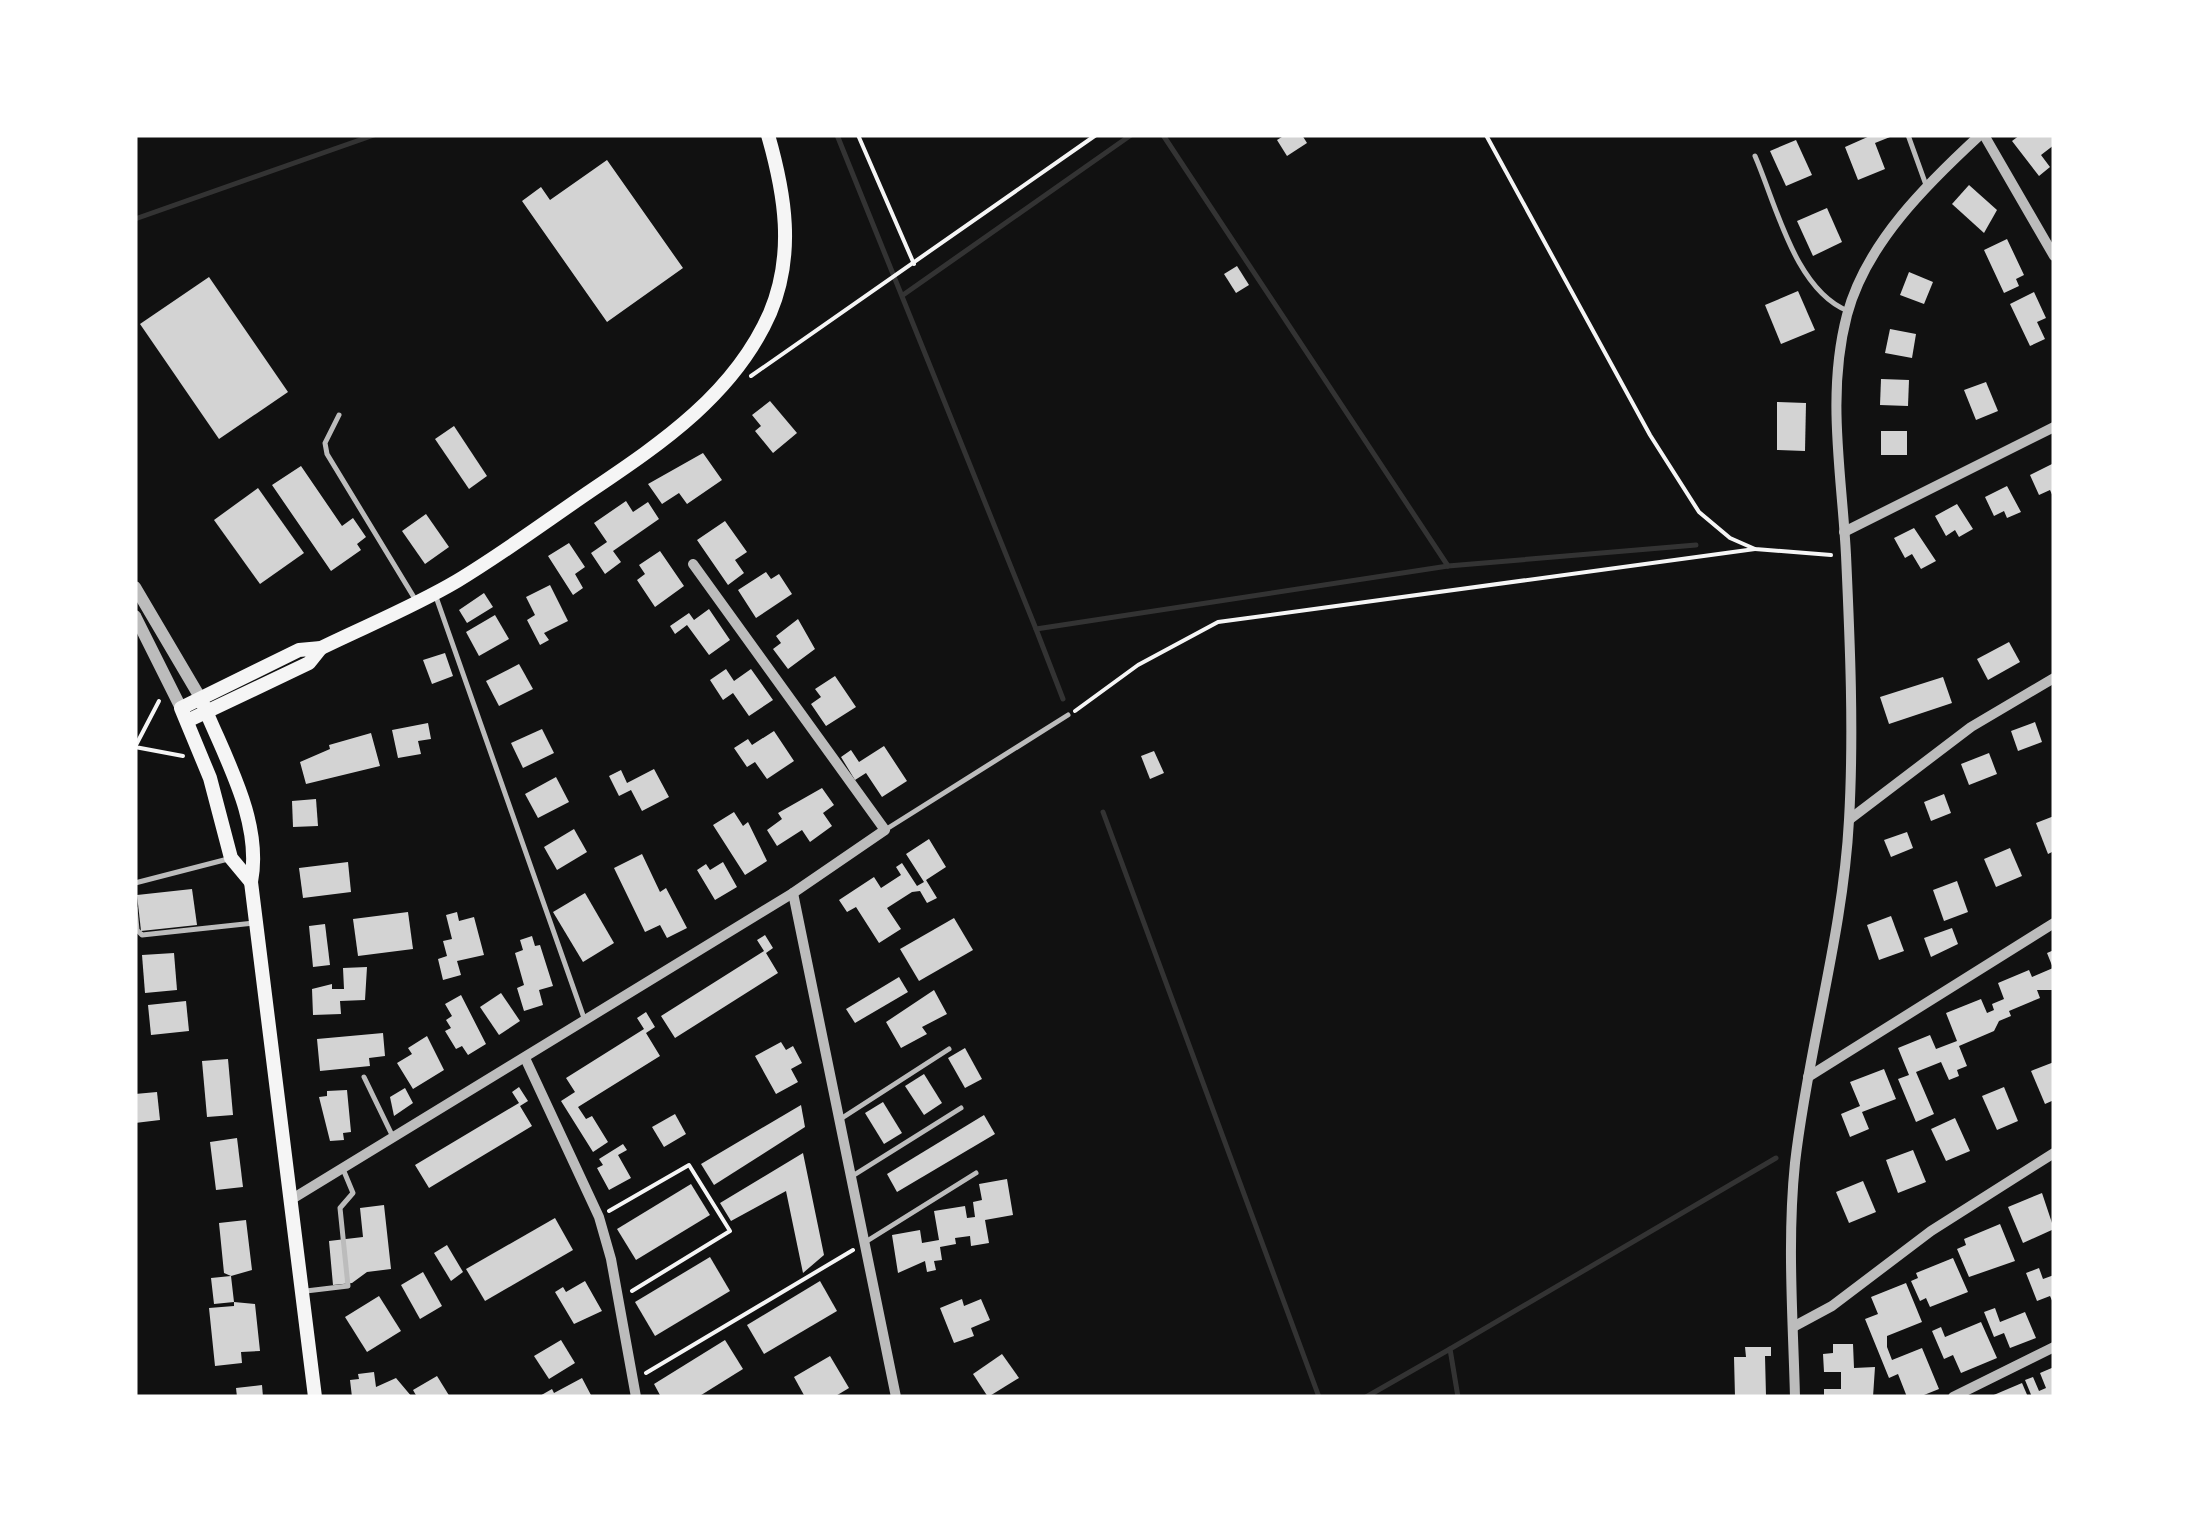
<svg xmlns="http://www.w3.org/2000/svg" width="2189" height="1532" viewBox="0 0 2189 1532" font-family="Overpass,sans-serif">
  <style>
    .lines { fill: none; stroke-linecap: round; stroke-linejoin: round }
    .stream { stroke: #333; stroke-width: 5 }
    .building { fill: #d3d3d3 }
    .path { stroke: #f5f5f5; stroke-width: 4 }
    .service { stroke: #bcbcbc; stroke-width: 5 }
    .minor { stroke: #bcbcbc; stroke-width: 10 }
    .tertiary { stroke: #bcbcbc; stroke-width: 12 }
    .secondary { stroke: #f5f5f5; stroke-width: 14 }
  </style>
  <rect width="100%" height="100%" fill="#111"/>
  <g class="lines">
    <!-- stream -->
    <g class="stream">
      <polyline points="837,135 1036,629 1448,566 1696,545"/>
      <polyline points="1163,135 1448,566"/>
      <polyline points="135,219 374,135"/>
      <polyline points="903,295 1131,135"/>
      <polyline points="1036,629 1063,699"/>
      <polyline points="1103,812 1319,1397"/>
      <polyline points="1450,1349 1776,1158"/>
      <polyline points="1366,1397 1450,1349 1458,1397"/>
    </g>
  </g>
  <!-- building -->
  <g class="building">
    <polygon points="1285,135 1302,135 1307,143 1287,156 1277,140"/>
    <polygon points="1872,135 1895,135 1875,143 1885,169 1858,180 1845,147"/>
    <polygon points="2020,135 2054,135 2054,145 2041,155 2050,167 2039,176 2012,141"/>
    <polygon points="1796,140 1812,175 1786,186 1770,151"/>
    <polygon points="607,160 683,268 607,322 522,201 541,187 550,200"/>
    <polygon points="1969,185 1997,210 1984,233 1952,204"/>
    <polygon points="1827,208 1842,242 1813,256 1797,221"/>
    <polygon points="2007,239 2024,275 2016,279 2019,286 2004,293 1984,250"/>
    <polygon points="1237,266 1249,285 1236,293 1224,274"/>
    <polygon points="1909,272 1933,282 1924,304 1900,295"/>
    <polygon points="209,277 288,392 219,439 140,324"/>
    <polygon points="1798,291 1815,330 1781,344 1765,305"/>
    <polygon points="2034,292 2046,318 2037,322 2045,339 2030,346 2010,304"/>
    <polygon points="1890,329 1916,334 1912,358 1885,353"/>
    <polygon points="1881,379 1909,380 1908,406 1880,405"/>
    <polygon points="1986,382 1998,411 1976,420 1964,390"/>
    <polygon points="770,401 797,433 773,453 755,431 761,426 752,415"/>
    <polygon points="1777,402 1806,403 1805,451 1777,450"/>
    <polygon points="454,426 487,476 469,489 435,439"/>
    <rect x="1881" y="431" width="26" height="24"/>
    <polygon points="703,453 722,480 687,504 679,493 662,504 648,484"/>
    <polygon points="2052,464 2054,468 2054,499 2050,490 2039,495 2030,475"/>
    <polygon points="301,466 342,526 353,518 366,537 357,544 361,550 331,571 272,485"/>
    <polygon points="2007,486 2021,512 2007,518 2004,511 1994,516 1985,497"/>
    <polygon points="258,488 304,553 260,584 214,520"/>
    <polygon points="626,501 633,512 648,502 659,519 613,551 621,562 605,574 591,553 607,542 594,523"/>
    <polygon points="1957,504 1973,529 1959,537 1955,530 1946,536 1935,516"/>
    <polygon points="426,514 449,547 425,564 402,531"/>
    <polygon points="725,521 747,552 735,560 744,573 728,585 697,540"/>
    <polygon points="1914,528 1936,561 1921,569 1912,554 1905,558 1894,538"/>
    <polygon points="569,543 585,567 575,574 583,588 573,595 548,556"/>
    <polygon points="660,551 684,586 655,607 637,580 645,574 639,565"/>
    <polygon points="766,572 771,579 779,574 792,594 756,618 738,590"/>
    <polygon points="550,585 568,621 544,633 549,640 540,645 527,620 535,615 526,597"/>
    <polygon points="484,593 493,607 467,623 459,610"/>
    <polygon points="709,609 730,640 709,655 687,625 675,634 670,626 689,613 694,620"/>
    <polygon points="495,615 509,639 479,656 466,632"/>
    <polygon points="798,619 815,649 788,669 773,649 781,643 776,636"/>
    <polygon points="2009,642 2020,662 1988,680 1977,659"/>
    <polygon points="445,653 453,676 432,684 423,660"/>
    <polygon points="519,664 533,689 499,706 486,681"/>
    <polygon points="726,669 734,681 751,669 773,700 749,716 733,693 723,700 710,680"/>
    <polygon points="835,676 856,707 826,726 811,704 821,697 815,689"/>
    <polygon points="1943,677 1952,703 1889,724 1880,697"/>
    <polygon points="2035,722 2042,742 2018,751 2011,731"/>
    <polygon points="428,723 431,739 418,741 421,754 398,758 392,730"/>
    <polygon points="542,729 554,753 523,768 511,743"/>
    <polygon points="774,731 794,761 767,779 755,762 747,767 734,748 748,739 752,745"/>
    <polygon points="371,733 380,766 306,784 300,762 330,749 329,745"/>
    <polygon points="884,746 907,781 882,797 866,773 855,780 841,757 851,750 859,762"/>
    <polygon points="1154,751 1164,773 1150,779 1141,756"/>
    <polygon points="1989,753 1997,774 1969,785 1961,764"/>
    <polygon points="654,769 669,797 642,811 631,790 619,796 609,776 621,770 627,783"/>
    <polygon points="556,777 569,802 538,818 525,794"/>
    <polygon points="822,788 834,805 823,813 832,826 810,842 802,830 777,846 767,830 782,819 778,813"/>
    <polygon points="1944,794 1951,813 1931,821 1924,802"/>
    <polygon points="316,799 318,826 293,827 292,801"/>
    <polygon points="734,812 743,826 748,822 767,861 745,875 713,825"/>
    <polygon points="2054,816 2054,851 2048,854 2036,823"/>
    <polygon points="574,829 587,852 557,870 544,847"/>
    <polygon points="1907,832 1913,848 1891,857 1884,840"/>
    <polygon points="929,839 946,867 926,880 937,898 927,903 920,891 912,892 887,908 901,929 879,943 856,907 847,912 839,900 874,877 881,888 901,875 896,867 902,863 917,886 924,882 906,854"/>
    <polygon points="2010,848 2022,876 1996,887 1984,859"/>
    <polygon points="642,854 660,892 666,888 687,928 667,938 660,925 645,932 614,868"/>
    <polygon points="348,862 351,892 303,898 299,868"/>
    <polygon points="723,862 737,887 715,900 697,870 706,864 710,870"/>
    <polygon points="1957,881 1968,912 1944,921 1933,890"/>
    <polygon points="192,889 197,925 141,931 137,895"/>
    <polygon points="585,893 614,943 583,962 553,912"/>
    <polygon points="408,912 413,949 358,956 353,919"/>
    <polygon points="457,912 459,921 474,917 484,955 457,961 461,975 443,980 438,959 447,956 443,941 452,939 446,915"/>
    <polygon points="1891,916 1904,951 1879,960 1867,925"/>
    <polygon points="954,918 973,950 919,981 900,949"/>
    <polygon points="325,924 330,965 313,967 309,926"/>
    <polygon points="1952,928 1958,944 1931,957 1924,938"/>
    <polygon points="765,935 773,948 766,953 778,973 675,1038 661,1016 764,951 757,940"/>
    <polygon points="532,936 535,946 540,945 553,986 539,990 543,1005 524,1011 517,988 524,985 515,953 523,950 520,940"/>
    <polygon points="2054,950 2054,990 2037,990 2040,998 2009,1011 2011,1016 1999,1021 1994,1031 1959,1046 1967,1066 1957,1070 1959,1076 1949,1080 1941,1062 1916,1072 1934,1114 1916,1122 1898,1079 1909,1075 1898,1048 1930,1035 1936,1049 1957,1041 1946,1013 1981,999 1987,1013 1994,1010 1992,1004 2004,999 1998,983 2029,970 2032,977 2053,968 2047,953"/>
    <polygon points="174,953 177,990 145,993 142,955"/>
    <polygon points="367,967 365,1000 340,1001 341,1014 313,1015 312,989 332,984 332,989 344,989 343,968"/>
    <polygon points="899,977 908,992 855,1023 846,1009"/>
    <polygon points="934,990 947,1014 922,1027 927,1034 901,1048 886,1022"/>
    <polygon points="501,993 520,1021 499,1035 480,1007"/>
    <polygon points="461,995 486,1044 468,1055 462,1046 456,1049 445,1031 451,1028 446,1020 452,1016 445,1004"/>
    <polygon points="186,1001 189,1031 151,1035 148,1005"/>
    <polygon points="646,1012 655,1027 646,1033 660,1056 578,1107 586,1119 592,1116 608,1142 593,1152 561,1101 575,1092 566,1078 644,1029 637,1018"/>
    <polygon points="383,1033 385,1056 369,1058 370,1066 320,1071 317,1039"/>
    <polygon points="427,1036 444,1070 413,1089 397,1063 412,1054 408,1048"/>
    <polygon points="781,1042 786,1050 793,1046 802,1063 791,1069 798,1082 776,1094 755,1056"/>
    <polygon points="965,1048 982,1079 965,1088 948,1058"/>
    <polygon points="228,1059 233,1115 207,1117 202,1061"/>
    <polygon points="2054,1062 2054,1100 2045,1104 2031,1071"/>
    <polygon points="1884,1069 1896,1099 1862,1112 1869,1129 1850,1137 1841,1114 1860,1106 1850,1082"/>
    <polygon points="924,1074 942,1103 924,1115 905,1086"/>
    <polygon points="519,1087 528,1101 520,1106 532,1126 429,1188 415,1165 519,1103 512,1092"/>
    <polygon points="2004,1087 2018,1121 1997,1130 1982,1096"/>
    <polygon points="405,1088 413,1103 394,1116 390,1097"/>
    <polygon points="347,1090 351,1132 343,1133 344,1140 330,1141 319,1097 327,1096 327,1091"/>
    <polygon points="157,1092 160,1120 135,1123 135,1094"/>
    <polygon points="883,1102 902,1133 884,1144 865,1113"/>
    <polygon points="801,1105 805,1127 714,1185 701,1164"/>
    <polygon points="675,1114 686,1134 664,1147 652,1127"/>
    <polygon points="984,1115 995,1134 897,1192 887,1174"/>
    <polygon points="1955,1118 1970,1151 1946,1161 1931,1129"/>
    <polygon points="237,1138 243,1187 216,1190 210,1142"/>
    <polygon points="623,1144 627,1150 618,1155 631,1178 609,1190 597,1168 603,1165 599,1159"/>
    <polygon points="1913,1150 1926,1182 1898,1193 1886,1160"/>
    <polygon points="803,1153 824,1255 803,1273 786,1191 731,1221 720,1203"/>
    <polygon points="1007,1179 1013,1215 985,1220 989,1243 971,1246 970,1236 955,1238 956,1244 940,1247 942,1260 934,1261 936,1270 927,1272 925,1261 898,1273 892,1235 920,1230 922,1243 939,1240 934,1211 965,1206 967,1218 975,1217 973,1202 982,1200 979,1184"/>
    <polygon points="1863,1181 1876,1212 1849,1223 1836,1192"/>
    <polygon points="691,1184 710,1215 636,1260 617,1229"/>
    <polygon points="2042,1193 2054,1229 2023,1243 2008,1207"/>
    <polygon points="384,1205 391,1269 367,1272 352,1283 333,1285 329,1241 363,1237 360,1208"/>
    <polygon points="555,1218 573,1250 485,1301 466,1269"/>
    <polygon points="246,1220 252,1270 231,1276 234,1302 214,1304 211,1278 231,1276 224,1273 219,1223"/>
    <polygon points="2000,1224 2015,1261 1969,1277 1957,1249 1966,1245 1964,1239"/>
    <polygon points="447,1245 463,1272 451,1281 434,1253"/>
    <polygon points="710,1257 730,1291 655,1336 635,1302"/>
    <polygon points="1953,1258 1968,1292 1930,1307 1926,1298 1920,1301 1911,1281 1918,1278 1916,1273"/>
    <polygon points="2039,1268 2043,1279 2054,1275 2054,1305 2050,1296 2037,1301 2026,1273"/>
    <polygon points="423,1272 442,1306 420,1319 401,1285"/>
    <polygon points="585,1281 602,1311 574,1324 555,1292 563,1287 566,1292"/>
    <polygon points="820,1281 837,1311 764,1354 747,1325"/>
    <polygon points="1906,1283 1922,1322 1887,1336 1887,1347 1892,1360 1922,1348 1939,1389 1919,1397 1907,1397 1898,1374 1889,1378 1865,1319 1878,1314 1871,1297"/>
    <polygon points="379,1296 401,1331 367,1352 345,1317"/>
    <polygon points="962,1299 964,1306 981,1299 990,1320 971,1328 974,1336 954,1343 940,1308"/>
    <polygon points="234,1302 255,1304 260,1351 241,1352 242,1363 215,1366 209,1308 234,1306"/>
    <polygon points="1995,1308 2000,1322 2025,1312 2036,1338 2010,1348 2004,1333 1994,1337 1984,1312"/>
    <polygon points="1981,1322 1997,1358 1961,1373 1953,1355 1944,1359 1932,1331 1941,1327 1945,1337"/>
    <polygon points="561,1340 575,1363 549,1379 534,1356"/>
    <polygon points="725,1340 743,1369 698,1397 661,1397 654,1384"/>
    <polygon points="1833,1344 1853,1344 1854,1368 1875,1367 1873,1397 1824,1397 1824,1389 1841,1389 1841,1372 1824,1372 1823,1354 1833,1353"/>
    <polygon points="1745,1347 1771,1347 1771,1356 1765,1356 1766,1396 1735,1397 1734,1357 1746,1357"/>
    <polygon points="1002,1354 1019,1378 988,1397 973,1374"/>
    <polygon points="830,1356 849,1388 834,1397 805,1397 794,1377"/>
    <polygon points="2054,1367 2054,1397 2032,1397 2025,1380 2033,1377 2039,1391 2046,1388 2040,1373"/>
    <polygon points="374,1372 376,1387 396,1378 412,1397 352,1397 350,1380 359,1379 358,1374"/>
    <polygon points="437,1376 450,1397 417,1397 413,1390"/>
    <polygon points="582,1378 592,1397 538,1397 552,1389 554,1393"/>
    <polygon points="2022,1383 2028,1397 1989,1397"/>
    <polygon points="262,1385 263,1397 237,1397 236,1388"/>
  </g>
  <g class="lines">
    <!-- path -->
    <g class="path">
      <polyline points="858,135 914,264"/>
      <polyline points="1486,135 1650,435 1699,512 1730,538 1755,549 1831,555"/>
      <polyline points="751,376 1096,135"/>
      <polyline points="159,701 135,747 183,756"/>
      <polyline points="1075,711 1138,665 1218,622 1755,549"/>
      <polyline points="609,1211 689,1165 730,1231 632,1291"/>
      <polyline points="646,1373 853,1250"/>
    </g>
    <!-- service -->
    <g class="service">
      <polyline points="1908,135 1926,185"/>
      <path d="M1755,156C1776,204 1795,290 1848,311"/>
      <polyline points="339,415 325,443 327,454 415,599"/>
      <polyline points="435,594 584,1018"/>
      <polyline points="885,830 1068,715"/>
      <polyline points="135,883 228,859"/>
      <polyline points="135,908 137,930 142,935 254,923"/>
      <polyline points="364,1077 393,1137"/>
      <polyline points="842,1118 949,1049"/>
      <polyline points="854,1175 961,1108"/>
      <polyline points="867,1241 976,1173"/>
      <polyline points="306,1291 348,1286 340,1208 353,1193 343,1169"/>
    </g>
    <!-- minor -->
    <g class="minor">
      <polyline points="1984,135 2054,256"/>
      <polyline points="1844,532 2054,427"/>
      <polyline points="1850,819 1971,727 2054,678"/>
      <polyline points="793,893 896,1397"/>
      <polyline points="525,1058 599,1217 611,1259 636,1397"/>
      <polyline points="1808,1077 2054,923"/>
      <polyline points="292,1199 793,893 885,830 693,564"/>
      <polyline points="1793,1327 1832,1306 1931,1231 2054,1153"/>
      <path d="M1795,1397C1793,1319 1787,1241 1795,1163C1808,1048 1843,935 1849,820C1854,733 1850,642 1846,555C1842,475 1826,395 1847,315C1866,243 1928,183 1980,135"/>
      <polyline points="1953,1397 2054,1347"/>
    </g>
    <!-- tertiary -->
    <g class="tertiary">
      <polyline points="135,587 201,699"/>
      <polyline points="135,616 181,708"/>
    </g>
    <!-- secondary -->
    <g class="secondary">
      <path d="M201,699C223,755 263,820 251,882L315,1397"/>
      <polyline points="187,721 309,663 321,648"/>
      <path d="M251,882L231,858L210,778L181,708L299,650L321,648C366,626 413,607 457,581C502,554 545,522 589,492C660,444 734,395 770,313C795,254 785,194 768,135"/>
    </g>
  </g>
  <!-- border -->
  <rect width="2189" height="1532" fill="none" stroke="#ffffff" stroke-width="275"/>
</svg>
